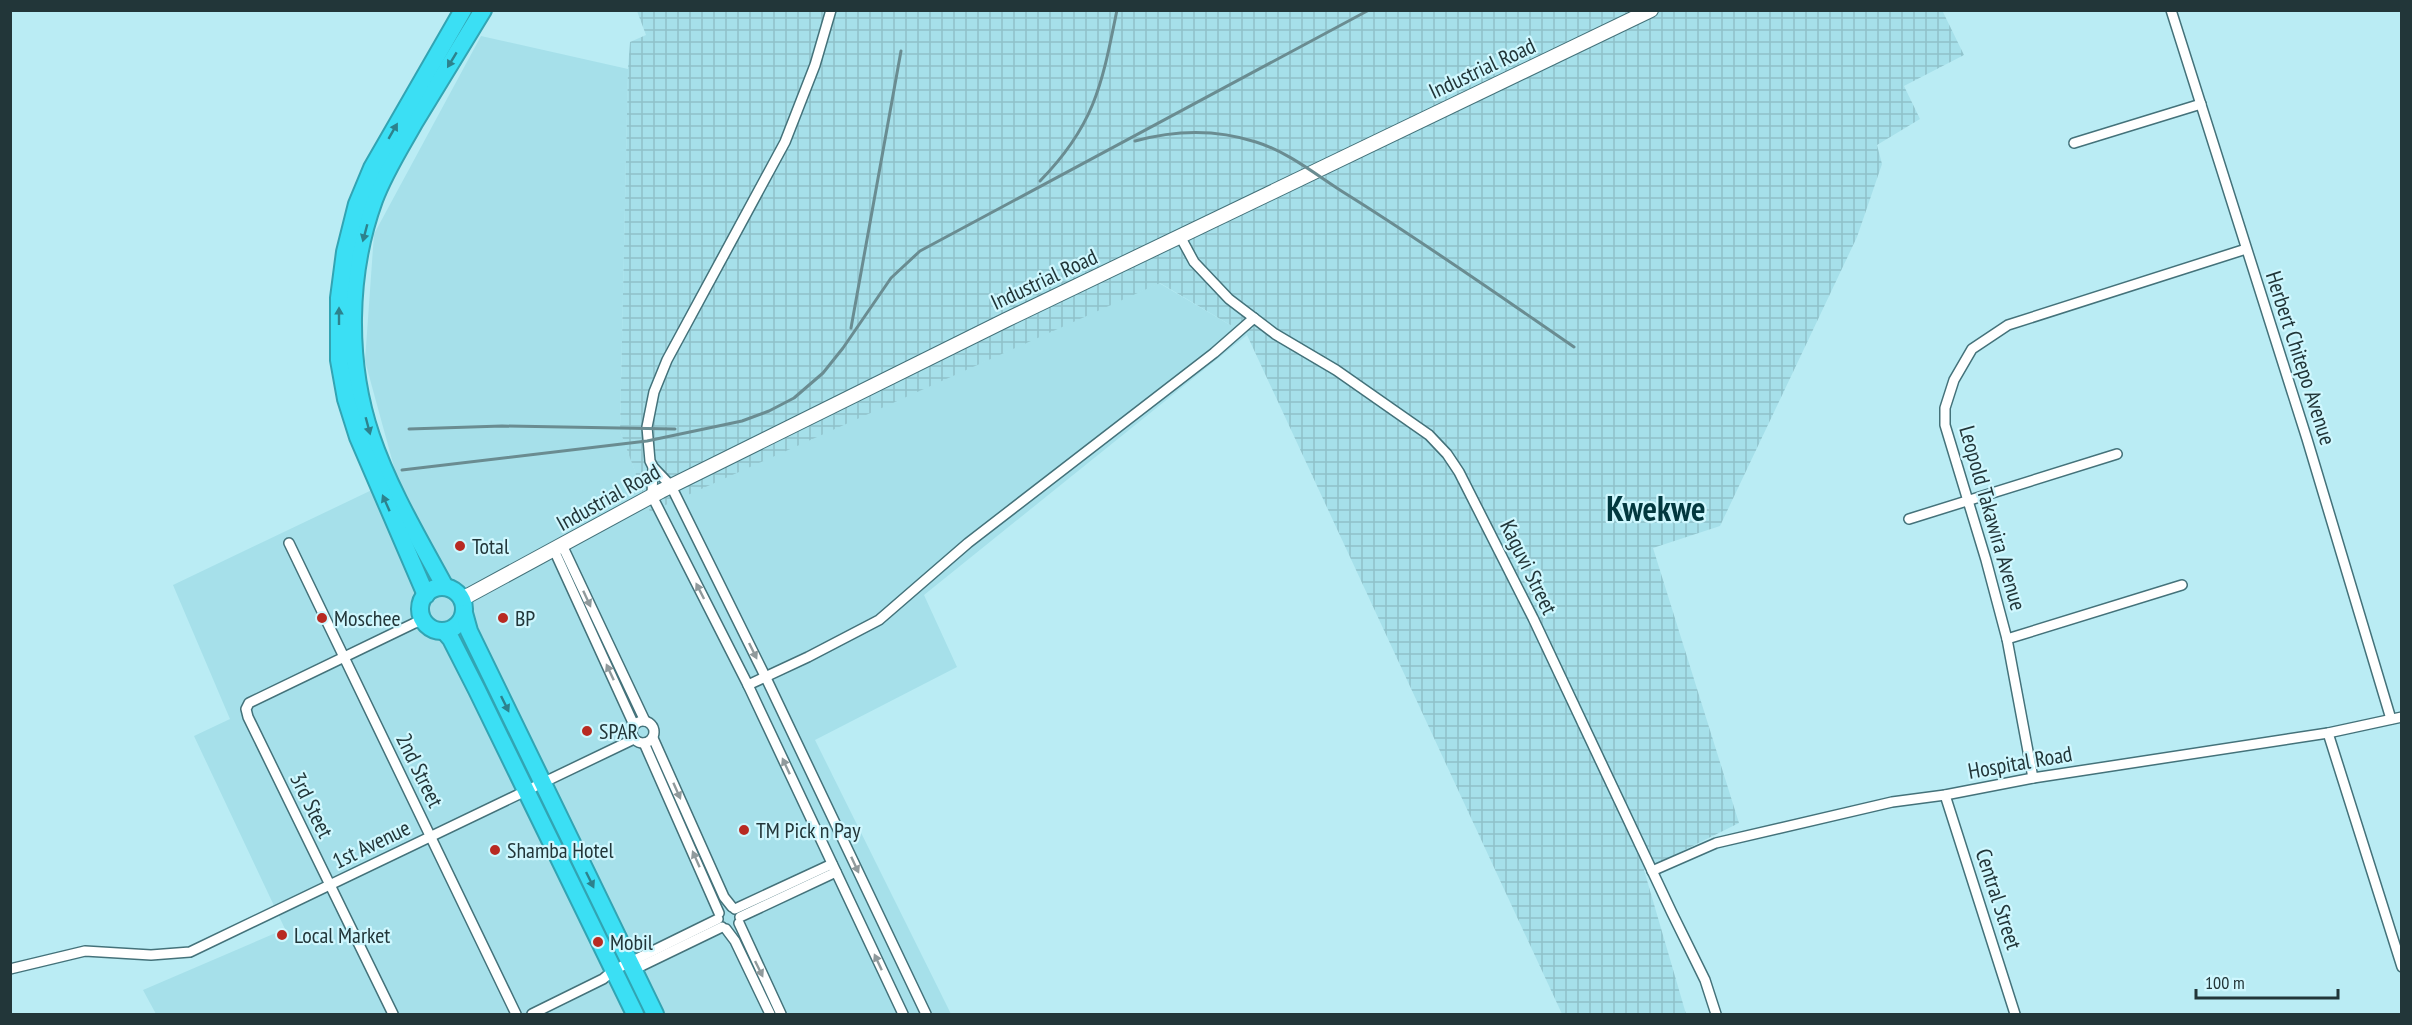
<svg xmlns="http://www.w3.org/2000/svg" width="2412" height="1025" viewBox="0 0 2412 1025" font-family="'PT Sans Narrow',sans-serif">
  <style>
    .built { fill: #a6e0ea }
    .industrial { fill: url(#industrial-grid) }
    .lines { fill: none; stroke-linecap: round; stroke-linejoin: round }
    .street-casing { stroke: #44727a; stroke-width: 12 }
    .secondary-casing { stroke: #44727a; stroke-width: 16 }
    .highway-casing { stroke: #32a4b3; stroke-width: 20 }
    .street { stroke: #fff; stroke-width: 9 }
    .secondary { stroke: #fff; stroke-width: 14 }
    .highway { stroke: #3bdff4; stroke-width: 16 }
    .rail { stroke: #6a8c91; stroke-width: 3 }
    .oneway { fill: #2d828d }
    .oneway2 { fill: #909a9c }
    .poi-dot { fill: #b82a22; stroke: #cff7fe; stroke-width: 2 }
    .labels { text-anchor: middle; stroke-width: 4.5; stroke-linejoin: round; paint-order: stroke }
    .street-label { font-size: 22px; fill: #223639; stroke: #cff7fe }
    .poi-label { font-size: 22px; fill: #223639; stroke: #cff7fe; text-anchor: start }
    .town-label { font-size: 34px; font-weight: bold; fill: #02383f; stroke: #cff7fe }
  </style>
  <defs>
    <pattern id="industrial-grid" width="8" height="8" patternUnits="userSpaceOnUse" patternTransform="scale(1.5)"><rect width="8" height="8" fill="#a6e0ea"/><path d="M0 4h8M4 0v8" fill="none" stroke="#8fc1c9"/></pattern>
  </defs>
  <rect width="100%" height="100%" fill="#baecf4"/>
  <!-- built -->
  <polygon class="built" points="481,36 628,69 620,431 650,511 1159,283 1247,335 924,595 957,667 815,740 951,1014 156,1014 143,990 285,929 194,736 230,719 173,585 397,478 365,361 374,234"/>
  <!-- industrial -->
  <polygon class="industrial" points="1942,10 1964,55 1904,86 1920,119 1877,145 1882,164 1857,237 1720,526 1653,548 1739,823 1644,870 1686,1014 1562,1014 1247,335 1160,283 650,512 620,431 628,69 630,42 646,35 637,11"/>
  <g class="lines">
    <!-- street casing -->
    <g class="street-casing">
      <g id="street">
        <polyline points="831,10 815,65 785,142 667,360 654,392 647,427 650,461 653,467 652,496 748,685 903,1014"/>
        <polyline points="2171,10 2307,439 2391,719"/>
        <polyline points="2074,143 2201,104"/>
        <polyline points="1181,238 1194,262 1229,299 1275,334 1336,370 1429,435 1447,454 1459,472 1533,618 1672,913 1705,980 1716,1014"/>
        <polyline points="653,467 671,486 766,678 926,1014"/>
        <polyline points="1909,519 2117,454"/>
        <polyline points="289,543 516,1014"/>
        <polyline points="562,545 645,721"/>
        <polyline points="554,550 634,725"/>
        <polyline points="2007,639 2182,585"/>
        <polyline points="748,685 808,657 879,620 968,543 1214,353 1254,318"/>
        <circle cx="643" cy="732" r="11"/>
        <polyline points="2328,733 2402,967"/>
        <polyline points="653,738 724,897 732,907"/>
        <polyline points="644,743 719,913"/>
        <polyline points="2033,778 2007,639 1986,560 1945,425 1945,408 1954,380 1972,349 2008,325 2246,249"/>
        <polyline points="1945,795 2015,1014"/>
        <polyline points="1652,871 1716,843 1892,802 1945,795 2033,778 2328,733 2402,717"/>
        <polyline points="735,909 832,864"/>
        <polyline points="740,917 836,872"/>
        <polyline points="739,923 781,1014"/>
        <polyline points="726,929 735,941 770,1014"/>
        <polyline points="10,969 85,951 151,955 190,952 634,739"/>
        <polyline points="631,971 722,927"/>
        <polyline points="393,1014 248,717 246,709 249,703 423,619"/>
        <polyline points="532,1014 603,979 614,970 718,919"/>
      </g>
    </g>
    <!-- secondary casing -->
    <g class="secondary-casing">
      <polyline id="secondary" points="462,599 661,491 1006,320 1651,10"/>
    </g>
    <!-- highway casing -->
    <g class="highway-casing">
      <g id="highway">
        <path d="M445,587C419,539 389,489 371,436C346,362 347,274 374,200C384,173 400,148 414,123C437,85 460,48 483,10"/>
        <circle cx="442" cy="609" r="22"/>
        <polyline points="426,595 358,437 346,399 339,360 339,298 345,252 357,204 372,168 463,10"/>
        <polyline points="464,613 469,631 655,1014"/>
        <polyline points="444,631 451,639 477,690 635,1014"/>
      </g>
    </g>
    <!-- street -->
    <use href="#street" class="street"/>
    <!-- secondary -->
    <use href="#secondary" class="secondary"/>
    <!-- highway -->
    <use href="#highway" class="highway"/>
    <!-- rail -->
    <g class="rail">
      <path d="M1135,141C1175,130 1216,129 1256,142C1288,152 1315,174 1343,192C1422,241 1497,294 1574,347"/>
      <path d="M1040,181C1095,125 1102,84 1117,10"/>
      <polyline points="851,328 901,51"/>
      <polyline points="409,429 502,426 675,429"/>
      <polyline points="402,470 647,441 742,421 769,411 794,398 823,373 843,348 891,278 920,251 1369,10"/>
    </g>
  </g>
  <!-- one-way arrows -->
  <defs><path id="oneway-solid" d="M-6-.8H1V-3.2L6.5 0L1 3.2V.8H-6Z" transform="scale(1.5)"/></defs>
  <g class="oneway">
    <use href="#oneway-solid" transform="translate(452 60) rotate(121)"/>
    <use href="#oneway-solid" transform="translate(393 131) rotate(-60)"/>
    <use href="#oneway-solid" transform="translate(365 233) rotate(105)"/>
    <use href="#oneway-solid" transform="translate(339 316) rotate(-90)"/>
    <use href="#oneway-solid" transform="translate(368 426) rotate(75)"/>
    <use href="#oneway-solid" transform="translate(386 503) rotate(-114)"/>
    <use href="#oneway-solid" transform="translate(505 704) rotate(64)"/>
    <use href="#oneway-solid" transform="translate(590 880) rotate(64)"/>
  </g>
  <g class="oneway2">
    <use href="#oneway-solid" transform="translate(700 591) rotate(-117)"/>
    <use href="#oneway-solid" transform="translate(587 599) rotate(65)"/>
    <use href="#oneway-solid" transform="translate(753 651) rotate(64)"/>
    <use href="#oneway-solid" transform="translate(610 672) rotate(-115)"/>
    <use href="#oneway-solid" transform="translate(786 766) rotate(-115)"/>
    <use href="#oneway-solid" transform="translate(677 791) rotate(66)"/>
    <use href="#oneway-solid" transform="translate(696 859) rotate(-114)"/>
    <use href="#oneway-solid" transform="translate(855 865) rotate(65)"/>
    <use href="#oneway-solid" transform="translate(878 962) rotate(-115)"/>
    <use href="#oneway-solid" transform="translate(759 969) rotate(64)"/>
  </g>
  <!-- markers -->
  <g class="poi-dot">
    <circle cx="460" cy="546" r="6"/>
    <circle cx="322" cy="618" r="6"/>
    <circle cx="503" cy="618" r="6"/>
    <circle cx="587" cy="731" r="6"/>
    <circle cx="744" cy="830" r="6"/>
    <circle cx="495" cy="850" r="6"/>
    <circle cx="282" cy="935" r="6"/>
    <circle cx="598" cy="942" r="6"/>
  </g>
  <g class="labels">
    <!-- street labels -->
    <g class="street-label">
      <text transform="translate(1482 68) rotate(-25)" y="8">Industrial Road</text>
      <text transform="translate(1044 279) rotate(-25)" y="8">Industrial Road</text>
      <text transform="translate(2301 358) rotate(72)" y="8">Herbert Chitepo Avenue</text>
      <text transform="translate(608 497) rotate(-29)" y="8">Industrial Road</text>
      <text transform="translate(1993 518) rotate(74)" y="8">Leopold Takawira Avenue</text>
      <text transform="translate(1529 567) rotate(64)" y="8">Kaguvi Street</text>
      <text transform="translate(2020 762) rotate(-10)" y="8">Hospital Road</text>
      <text transform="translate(420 770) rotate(64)" y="8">2nd Street</text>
      <text transform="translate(312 805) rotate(64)" y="8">3rd Steet</text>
      <text transform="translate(371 844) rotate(-26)" y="8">1st Avenue</text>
      <text transform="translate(1999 899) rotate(72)" y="8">Central Street</text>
    </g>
    <!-- poi labels -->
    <g class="poi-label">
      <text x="472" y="554">Total</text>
      <text x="334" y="626">Moschee</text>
      <text x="515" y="626">BP</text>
      <text x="599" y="739">SPAR</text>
      <text x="756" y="838">TM Pick n Pay</text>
      <text x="507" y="858">Shamba Hotel</text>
      <text x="294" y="943">Local Market</text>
      <text x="610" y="950">Mobil</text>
    </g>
    <!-- town labels -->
    <g class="town-label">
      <text x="1656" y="521">Kwekwe</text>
    </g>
  </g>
  <!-- border -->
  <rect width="2412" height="1025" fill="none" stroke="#223639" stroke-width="24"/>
  <!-- scale -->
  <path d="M2196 989v9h142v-9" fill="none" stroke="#223639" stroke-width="3"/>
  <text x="2205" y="989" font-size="18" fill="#223639" stroke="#cff7fe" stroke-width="4.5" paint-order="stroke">100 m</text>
</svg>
